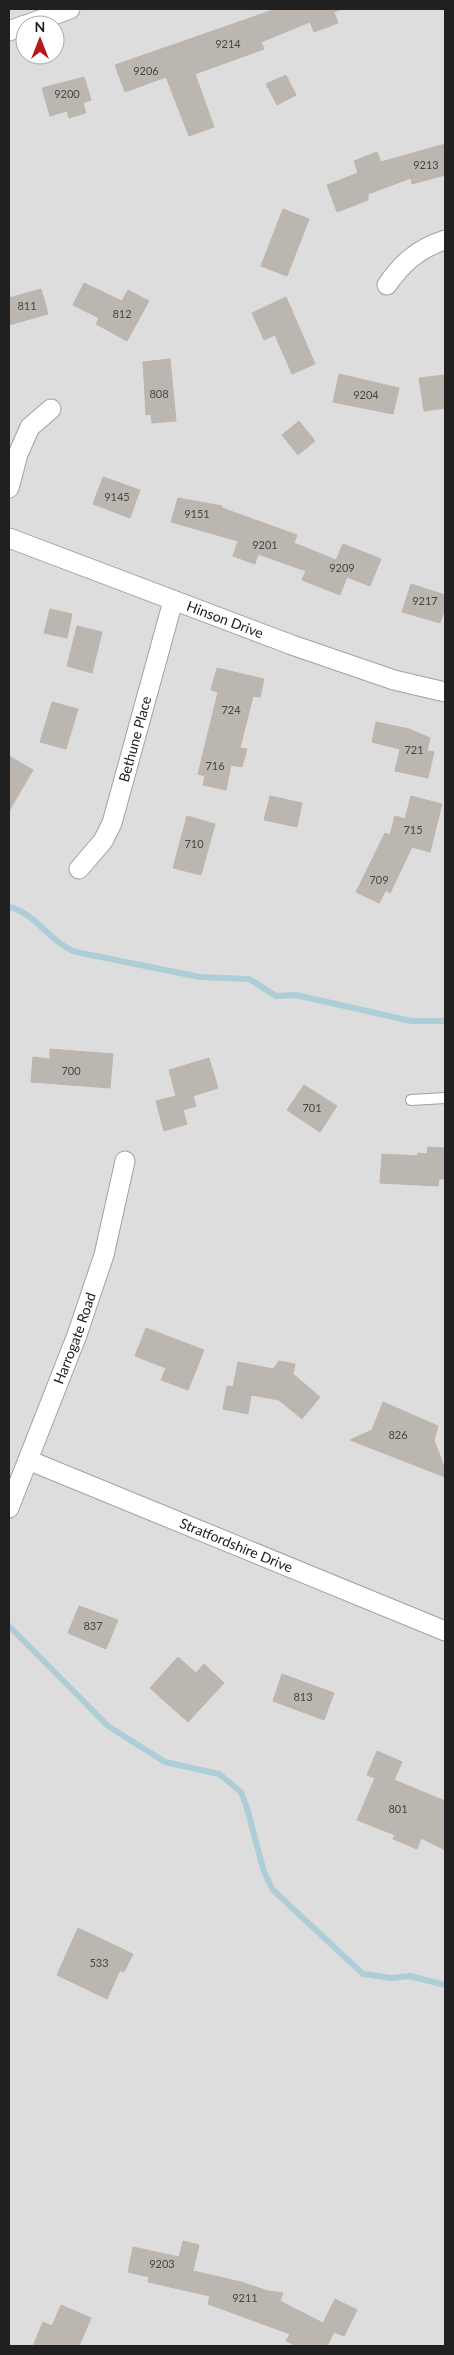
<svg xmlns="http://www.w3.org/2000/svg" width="454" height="2355" viewBox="0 0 454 2355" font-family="Lato,sans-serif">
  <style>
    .residential { fill: #dedddd; fill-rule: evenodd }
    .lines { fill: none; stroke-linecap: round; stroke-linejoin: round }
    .stream { stroke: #aeced7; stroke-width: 6 }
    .building { fill: #bcb6b1; stroke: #bfb4ac }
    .lane-casing { stroke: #a1a1a1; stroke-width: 12 }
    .street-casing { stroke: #a1a1a1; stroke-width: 21 }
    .lane { stroke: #fff; stroke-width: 10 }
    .street { stroke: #fff; stroke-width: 19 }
    .labels { text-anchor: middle; stroke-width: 5; stroke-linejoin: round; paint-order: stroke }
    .number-label { font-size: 11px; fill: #474644 }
    .street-label { font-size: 14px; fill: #202020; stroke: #fff }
  </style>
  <rect width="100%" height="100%" fill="#efede8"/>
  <!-- residential -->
  <path class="residential" d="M9,9H445V2346H9ZM25,25H55V55H25Z"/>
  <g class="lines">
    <!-- stream -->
    <g class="stream">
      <path d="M9,907C35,912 50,943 76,952L200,977L249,979L276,996L296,995L411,1021H445"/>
      <polyline points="9,1626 108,1726 165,1762 219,1774 241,1792 247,1808 264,1872 273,1890 363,1974 391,1978 410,1976 445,1985"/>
    </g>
  </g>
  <!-- building -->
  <g class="building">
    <polygon points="276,9 342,9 334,12 338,23 314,32 310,22 261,42 264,49 195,74 214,127 189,136 166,77 125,92 115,65"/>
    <polygon points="286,75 296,95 277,105 266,84"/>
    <polygon points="84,77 91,100 83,103 86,113 69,118 67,111 50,116 42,88"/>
    <polygon points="445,144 445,175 412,184 411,178 368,194 368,200 337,212 327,185 358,173 354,161 377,152 381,162"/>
    <polygon points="283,209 309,219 287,276 261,266"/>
    <polygon points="84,283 122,301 128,290 149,301 127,341 96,324 99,318 73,305"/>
    <polygon points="41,289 48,314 9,325 9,298"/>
    <polygon points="286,297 315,364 292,374 275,335 264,340 252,313"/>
    <polygon points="170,359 176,421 152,423 151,414 146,415 143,362"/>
    <polygon points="339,374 399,388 393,414 333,402"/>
    <polygon points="445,375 445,408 424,411 419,378"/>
    <polygon points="299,421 315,441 298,455 282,435"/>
    <polygon points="103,477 140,490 130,518 93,504"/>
    <polygon points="178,498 222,506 222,508 297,535 294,543 336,560 343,544 381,559 370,586 347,577 340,595 302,580 306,571 258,554 255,564 233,556 238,541 171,522"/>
    <polygon points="411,584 445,595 445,608 440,623 402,612"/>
    <polygon points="50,609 72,614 67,638 44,633"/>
    <polygon points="77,626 102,632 92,673 67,666"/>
    <polygon points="217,668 264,679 260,697 253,696 240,748 247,749 242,767 231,765 226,790 203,785 205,776 198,774 218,692 211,690"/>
    <polygon points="52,702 78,709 66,749 40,742"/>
    <polygon points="376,722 409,729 430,738 427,751 434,752 428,778 395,771 400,749 372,742"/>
    <polygon points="9,756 33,770 9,811"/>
    <polygon points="270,796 302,803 297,827 264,820"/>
    <polygon points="411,796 442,804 430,852 412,847 390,893 386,890 379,903 356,892 385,833 390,835 395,816 405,819"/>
    <polygon points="187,816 215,824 201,875 173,868"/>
    <polygon points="50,1049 113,1054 110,1088 31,1082 33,1057 50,1059"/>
    <polygon points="209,1058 218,1088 193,1096 196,1106 183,1110 187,1124 164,1131 156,1101 176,1096 169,1070"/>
    <polygon points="304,1085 337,1106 320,1132 287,1110"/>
    <polygon points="428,1147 445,1148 445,1179 439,1179 438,1186 380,1183 382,1154 417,1156 418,1153 427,1154"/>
    <polygon points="146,1328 204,1350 188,1390 161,1380 166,1368 135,1356"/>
    <polygon points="279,1361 295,1364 293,1374 320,1397 302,1419 279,1400 251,1395 248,1414 223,1409 227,1386 233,1387 238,1362 273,1369"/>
    <polygon points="383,1402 438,1426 434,1440 445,1469 445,1477 350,1440 372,1430"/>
    <polygon points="79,1606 118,1620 106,1649 68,1633"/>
    <polygon points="178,1657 196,1673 204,1664 224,1683 188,1722 150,1688"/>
    <polygon points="282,1674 334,1693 324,1720 273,1701"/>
    <polygon points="377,1751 402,1762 394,1780 445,1801 445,1850 421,1838 417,1849 393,1839 395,1835 357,1820 375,1778 367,1775"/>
    <polygon points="78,1928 133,1954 124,1972 120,1970 107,1999 57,1975"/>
    <polygon points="183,2241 199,2245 193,2271 241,2282 268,2291 283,2293 280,2301 323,2323 335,2299 357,2310 344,2336 334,2332 327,2346 297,2346 286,2341 290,2334 208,2304 210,2296 148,2282 149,2277 128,2272 133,2247 179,2257"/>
    <polygon points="61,2305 91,2318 79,2346 33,2346 43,2322 52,2326"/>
  </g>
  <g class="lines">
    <!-- lane casing -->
    <g class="lane-casing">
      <polyline id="lane" points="411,1100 445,1098"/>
    </g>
    <!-- street casing -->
    <g class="street-casing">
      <g id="street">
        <polyline points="26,25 70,9"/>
        <polyline points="9,31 25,25"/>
        <path d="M387,285C402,263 419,248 445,240"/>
        <polyline points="9,488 18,454 30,427 51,409"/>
        <path id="s1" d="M9,538L292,645L394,680L445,692"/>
        <path id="s2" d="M79,869L103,841L112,823L173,601"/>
        <path id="s3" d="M28,1460L445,1631"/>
        <path id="s4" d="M9,1508L77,1335L104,1255L125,1161"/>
      </g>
    </g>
    <!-- lane -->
    <use href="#lane" class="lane"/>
    <!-- street -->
    <use href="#street" class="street"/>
  </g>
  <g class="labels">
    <!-- number labels -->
    <g class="number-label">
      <text x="228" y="48">9214</text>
      <text x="146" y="75">9206</text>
      <text x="67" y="98">9200</text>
      <text x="426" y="169">9213</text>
      <text x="27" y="310">811</text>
      <text x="122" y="318">812</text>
      <text x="159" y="398">808</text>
      <text x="366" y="399">9204</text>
      <text x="117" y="501">9145</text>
      <text x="197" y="518">9151</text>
      <text x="265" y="549">9201</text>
      <text x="342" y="572">9209</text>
      <text x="425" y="605">9217</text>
      <text x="231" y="714">724</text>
      <text x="414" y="754">721</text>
      <text x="215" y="770">716</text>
      <text x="413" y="834">715</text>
      <text x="194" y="848">710</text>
      <text x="379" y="884">709</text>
      <text x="71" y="1075">700</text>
      <text x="312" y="1112">701</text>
      <text x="398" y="1439">826</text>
      <text x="93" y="1630">837</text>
      <text x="303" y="1701">813</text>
      <text x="398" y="1813">801</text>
      <text x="99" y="1967">533</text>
      <text x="162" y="2268">9203</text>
      <text x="245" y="2302">9211</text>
    </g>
    <!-- street labels -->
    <g class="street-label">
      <text dy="5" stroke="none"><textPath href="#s1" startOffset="231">Hinson Drive</textPath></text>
      <text dy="5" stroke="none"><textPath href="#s2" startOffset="144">Bethune Place</textPath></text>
      <text dy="5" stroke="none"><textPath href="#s4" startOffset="182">Harrogate Road</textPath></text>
      <text dy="5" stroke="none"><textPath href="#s3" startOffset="225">Stratfordshire Drive</textPath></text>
    </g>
  </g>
  <!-- border -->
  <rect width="454" height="2355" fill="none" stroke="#202020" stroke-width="20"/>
  <!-- north arrow -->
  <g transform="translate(40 40)"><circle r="24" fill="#ffffff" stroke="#a6a6a6"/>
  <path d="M0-4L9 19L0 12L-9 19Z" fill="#b71a19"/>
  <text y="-8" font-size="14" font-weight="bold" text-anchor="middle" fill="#202020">N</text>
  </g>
</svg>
